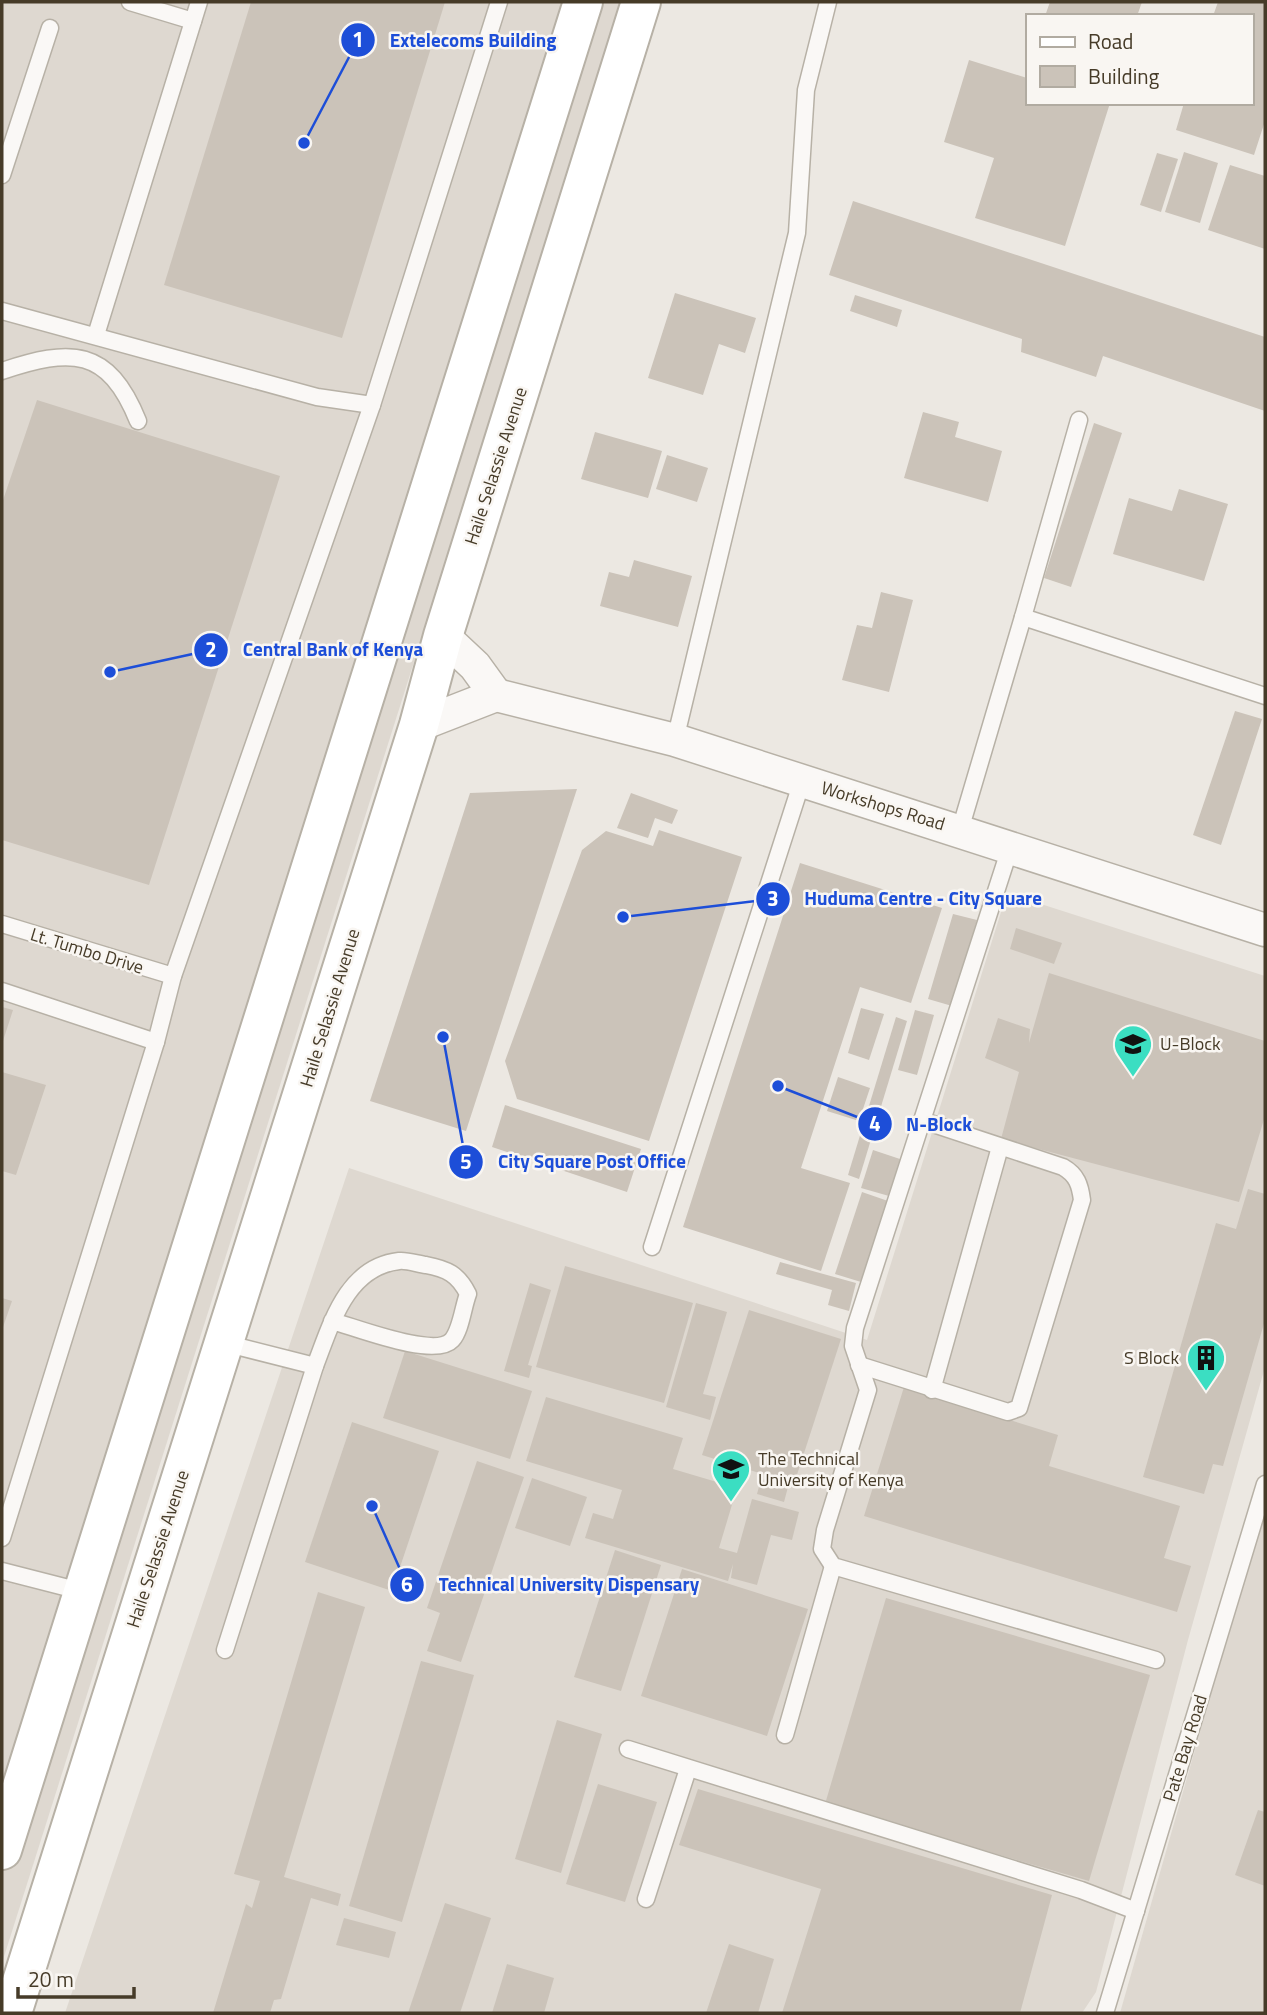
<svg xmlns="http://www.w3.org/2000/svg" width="1267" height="2015" viewBox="0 0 1267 2015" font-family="'Titillium Web',sans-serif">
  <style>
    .built { fill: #ded8d0 }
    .building { fill: #cbc3b9 }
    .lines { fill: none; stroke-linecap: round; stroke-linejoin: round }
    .service-casing { stroke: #b7b1a6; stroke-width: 19 }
    .minor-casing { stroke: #b7b1a6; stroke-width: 35 }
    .secondary-casing { stroke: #b7b1a6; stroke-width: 42 }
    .service { stroke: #faf8f6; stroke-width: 16 }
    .minor { stroke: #faf8f6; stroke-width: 32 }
    .secondary { stroke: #fff; stroke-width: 38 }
    .labels { text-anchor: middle; stroke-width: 5; stroke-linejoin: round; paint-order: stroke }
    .street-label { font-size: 18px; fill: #463b28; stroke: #f9f6f2 }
    .poi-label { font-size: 18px; fill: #463b28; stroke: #f9f6f2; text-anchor: start }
    .leader { fill: none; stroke: #1d4ed8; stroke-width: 2.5 }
    .callout-dot { fill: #1d4ed8; stroke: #f9f6f2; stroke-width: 2.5 }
    .mark-label { font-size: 21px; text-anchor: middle; font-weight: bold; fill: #fff }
    .callout-label { font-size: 19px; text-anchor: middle; font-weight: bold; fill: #1d4ed8; stroke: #f9f6f2; stroke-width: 5; stroke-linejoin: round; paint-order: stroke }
  </style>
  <rect width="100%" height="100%" fill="#ece8e2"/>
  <!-- built -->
  <g class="built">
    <polygon points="2,2 623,2 2,1963"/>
    <polygon points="1007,893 1265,976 1265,1367 1188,1640 1096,1992 1082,2013 65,2013 349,1168 867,1340"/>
    <polygon points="1265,1504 1265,2013 1120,2013"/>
  </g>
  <!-- building -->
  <g class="building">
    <polygon points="251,2 445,2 342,338 164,285"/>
    <polygon points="1050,2 1142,2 1137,16 1045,16"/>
    <polygon points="1218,2 1265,2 1265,121 1254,155 1176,130 1184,103 1251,103 1251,16 1213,16"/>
    <polygon points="969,60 1027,78 1027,103 1110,103 1065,246 975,218 994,158 944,142"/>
    <polygon points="1184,152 1218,163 1200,223 1165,212"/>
    <polygon points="1157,153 1178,159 1161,212 1140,205"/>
    <polygon points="1230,165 1265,176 1265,249 1208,230"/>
    <polygon points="853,201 1265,337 1265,411 1103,356 1096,377 1021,352 1022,339 829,275"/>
    <polygon points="675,293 756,318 745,353 719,344 703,395 648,378"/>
    <polygon points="855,295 902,310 897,327 850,311"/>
    <polygon points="37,400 280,476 149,885 2,840 2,503"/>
    <polygon points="923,412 959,422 955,437 1002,451 988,502 904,478"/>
    <polygon points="1094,423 1122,433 1071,587 1044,578"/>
    <polygon points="595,432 662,451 648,498 581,479"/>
    <polygon points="667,455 708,468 697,502 656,489"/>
    <polygon points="1179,489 1228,504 1204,581 1113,554 1129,498 1172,511"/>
    <polygon points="634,560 692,576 678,627 600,606 609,572 629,577"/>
    <polygon points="881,592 913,600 889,692 842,680 857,625 872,628"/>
    <polygon points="1235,711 1262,719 1221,845 1193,835"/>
    <polygon points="577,789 466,1131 370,1101 470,793"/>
    <polygon points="631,793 678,810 672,824 655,818 648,838 617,828"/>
    <polygon points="659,830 742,857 649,1141 517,1099 505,1061 582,850 606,831 653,846"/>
    <polygon points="800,863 942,908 911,1003 860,987 801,1168 850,1183 821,1271 683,1227"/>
    <polygon points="953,914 977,920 969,947 975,949 959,1008 928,999"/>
    <polygon points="1016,928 1062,943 1054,964 1010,949"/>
    <polygon points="1049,973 1265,1041 1265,1116 1239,1202 1001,1139 1019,1072 985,1058 998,1018 1030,1029 1029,1043"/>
    <polygon points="2,1007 13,1010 2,1044"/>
    <polygon points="861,1008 884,1014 869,1060 848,1053"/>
    <polygon points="915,1010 934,1015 917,1075 898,1070"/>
    <polygon points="896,1017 907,1021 859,1179 848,1175"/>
    <polygon points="2,1072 46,1085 16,1175 2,1171"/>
    <polygon points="838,1077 870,1088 859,1121 827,1111"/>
    <polygon points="505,1105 641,1149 627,1192 492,1147"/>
    <polygon points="873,1150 900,1159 889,1196 861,1188"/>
    <polygon points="1248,1189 1265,1194 1265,1320 1223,1466 1213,1464 1204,1494 1143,1477 1216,1223 1236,1229"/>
    <polygon points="862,1192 888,1201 861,1282 835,1274"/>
    <polygon points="780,1262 856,1283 849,1311 828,1305 832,1290 776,1274"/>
    <polygon points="565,1266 693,1303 664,1403 536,1367"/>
    <polygon points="530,1283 551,1290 528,1365 532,1366 529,1378 504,1371"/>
    <polygon points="2,1298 12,1301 2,1330"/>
    <polygon points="696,1303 727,1312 703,1394 716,1397 710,1420 666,1407"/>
    <polygon points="749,1310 841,1339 794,1484 702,1455"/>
    <polygon points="405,1351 532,1391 510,1459 383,1418"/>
    <polygon points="904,1387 1058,1435 1049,1466 1180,1506 1164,1558 1191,1566 1177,1612 864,1516"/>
    <polygon points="546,1397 683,1438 673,1469 737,1488 719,1548 737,1553 752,1499 799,1512 792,1540 771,1535 757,1585 731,1578 733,1564 728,1581 585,1538 593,1513 613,1519 622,1490 526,1461"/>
    <polygon points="352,1422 439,1451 392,1591 305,1562"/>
    <polygon points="477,1461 524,1477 461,1662 427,1651 440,1613 427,1608"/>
    <polygon points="532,1478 587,1497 570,1546 515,1528"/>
    <polygon points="761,1479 788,1487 784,1502 757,1494"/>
    <polygon points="615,1550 661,1565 621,1691 574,1677"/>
    <polygon points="682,1569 808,1609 767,1736 641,1696"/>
    <polygon points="318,1592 365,1607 284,1877 341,1894 338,1906 311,1898 281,1999 274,2000 270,2013 213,2013 246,1904 252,1908 260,1881 234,1874"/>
    <polygon points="886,1598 1150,1675 1089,1881 825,1804"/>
    <polygon points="421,1661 474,1675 402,1922 349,1906"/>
    <polygon points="557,1720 602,1734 561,1873 515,1859"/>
    <polygon points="598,1784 657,1802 625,1902 566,1884"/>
    <polygon points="698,1789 1052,1895 1020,2013 782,2013 821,1889 679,1845"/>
    <polygon points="1258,1810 1265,1812 1265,1886 1235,1875"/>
    <polygon points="445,1903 491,1918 460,2013 408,2013"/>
    <polygon points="344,1918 396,1932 389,1958 336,1945"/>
    <polygon points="729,1944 774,1959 758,2013 706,2013"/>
    <polygon points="507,1964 554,1978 544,2013 492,2013"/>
  </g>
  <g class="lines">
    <!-- service casing -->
    <g class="service-casing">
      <g id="service">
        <polyline points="130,2 193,21"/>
        <polyline points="2,175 50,28"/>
        <polyline points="2,311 317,397 372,405"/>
        <polyline points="96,335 199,2"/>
        <path d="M2,371C71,348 108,347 138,421"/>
        <polyline points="1079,420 1023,617 1265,696"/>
        <polyline points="675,740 797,233 806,90 828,2"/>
        <polyline points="960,830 1023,617"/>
        <polyline points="1010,848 855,1328 853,1346 868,1390 825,1530 822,1549 833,1566 1156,1660"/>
        <polyline points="2,924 173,976"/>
        <polyline points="2,991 156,1042"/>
        <polyline points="652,1247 802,781"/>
        <polyline points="224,1343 315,1366"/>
        <path d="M859,1365L1008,1412L1019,1408L1082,1200C1080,1185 1077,1175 1063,1167L924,1121"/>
        <polyline points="932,1390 1000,1147"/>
        <polyline points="2,1538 156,1042 173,976 372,405 499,2"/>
        <polyline points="2,1571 84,1592"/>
        <path d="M225,1650L315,1366C331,1325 346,1267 399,1261C407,1260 418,1264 426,1265C447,1269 458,1274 468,1294C463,1307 461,1330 452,1340C435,1359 355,1327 332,1321"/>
        <polyline points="785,1735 833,1566"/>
        <polyline points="628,1749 1081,1890 1136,1911"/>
        <polyline points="646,1899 688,1769"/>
        <polyline points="1105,2013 1265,1484"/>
      </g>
    </g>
    <!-- minor casing -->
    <g class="minor-casing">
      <g id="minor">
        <polyline points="443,636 475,666 496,695"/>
        <polyline points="496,695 675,740 1265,930"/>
        <polyline points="419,725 496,695"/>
      </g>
    </g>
    <!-- secondary casing -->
    <g class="secondary-casing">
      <g id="secondary">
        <polyline points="2,1850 583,2"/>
        <polyline points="12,2013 419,725 443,636 641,2"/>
      </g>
    </g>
    <!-- service -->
    <use href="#service" class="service"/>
    <!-- minor -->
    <use href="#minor" class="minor"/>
    <!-- secondary -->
    <use href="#secondary" class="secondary"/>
  </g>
  <!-- icons -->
  <defs>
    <g id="university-pin" transform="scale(2.0125)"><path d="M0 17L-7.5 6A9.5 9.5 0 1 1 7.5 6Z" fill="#3bdec2" stroke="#f9f6f2"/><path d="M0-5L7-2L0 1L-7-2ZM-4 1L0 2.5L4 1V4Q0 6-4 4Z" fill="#111"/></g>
    <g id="building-pin" transform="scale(2.0125)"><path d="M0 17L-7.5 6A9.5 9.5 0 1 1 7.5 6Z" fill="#3bdec2" stroke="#f9f6f2"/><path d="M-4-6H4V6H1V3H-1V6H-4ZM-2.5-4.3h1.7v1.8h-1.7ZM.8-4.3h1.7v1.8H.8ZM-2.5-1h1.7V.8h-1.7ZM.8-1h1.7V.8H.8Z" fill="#111"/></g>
  </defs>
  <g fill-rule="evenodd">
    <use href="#university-pin" x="1133" y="1044"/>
    <use href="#building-pin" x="1206" y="1358"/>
    <use href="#university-pin" x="731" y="1469"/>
  </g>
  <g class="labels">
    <!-- street labels -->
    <g class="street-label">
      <text transform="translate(496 466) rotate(-72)" y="6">Haile Selassie Avenue</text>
      <text transform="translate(883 806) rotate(17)" y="6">Workshops Road</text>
      <text transform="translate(87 951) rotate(17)" y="6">Lt. Tumbo Drive</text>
      <text transform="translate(330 1008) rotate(-73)" y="6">Haile Selassie Avenue</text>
      <text transform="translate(158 1549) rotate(-72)" y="6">Haile Selassie Avenue</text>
      <text transform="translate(1185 1748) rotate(-73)" y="6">Pate Bay Road</text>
    </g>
    <!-- poi labels -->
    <g class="poi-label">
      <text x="1160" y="1050">U-Block</text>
      <text x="1179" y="1364" text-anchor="end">S Block</text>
      <text x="758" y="1465">The Technical<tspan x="758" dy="21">University of Kenya</tspan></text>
    </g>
  </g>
  <!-- callouts -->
  <path class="leader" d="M304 143L358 40M110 672L211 650M623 917L773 899M778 1086L875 1124M443 1037L466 1162M372 1506L407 1585"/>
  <g class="callout-dot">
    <circle cx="304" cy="143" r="7"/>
    <circle cx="110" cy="672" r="7"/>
    <circle cx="623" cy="917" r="7"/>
    <circle cx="778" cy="1086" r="7"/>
    <circle cx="443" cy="1037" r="7"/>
    <circle cx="372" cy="1506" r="7"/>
    <circle cx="358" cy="40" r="18"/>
    <circle cx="211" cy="650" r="18"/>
    <circle cx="773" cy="899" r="18"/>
    <circle cx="875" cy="1124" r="18"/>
    <circle cx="466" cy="1162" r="18"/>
    <circle cx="407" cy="1585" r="18"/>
  </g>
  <g class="mark-label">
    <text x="358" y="47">1</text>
    <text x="211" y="657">2</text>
    <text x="773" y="906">3</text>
    <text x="875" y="1131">4</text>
    <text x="466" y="1169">5</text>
    <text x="407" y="1592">6</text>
  </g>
  <g class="callout-label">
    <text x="473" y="47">Extelecoms Building</text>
    <text x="333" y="656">Central Bank of Kenya</text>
    <text x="923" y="905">Huduma Centre - City Square</text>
    <text x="939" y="1131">N-Block</text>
    <text x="592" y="1168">City Square Post Office</text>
    <text x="569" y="1591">Technical University Dispensary</text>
  </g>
  <!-- border -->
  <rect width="1267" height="2015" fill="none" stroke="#463b28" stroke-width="7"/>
  <!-- legend -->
  <rect x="1026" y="14" width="228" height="91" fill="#f9f6f2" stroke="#b1aba1" stroke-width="2"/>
  <rect x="1040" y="37" width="35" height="10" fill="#ffffff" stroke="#b1aba1" stroke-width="2"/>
  <text x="1088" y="49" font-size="21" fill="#463b28">Road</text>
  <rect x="1040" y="66" width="35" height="21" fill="#cbc3b9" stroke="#b1aba1" stroke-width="2"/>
  <text x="1088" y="84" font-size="21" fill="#463b28">Building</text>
  <!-- scale -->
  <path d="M18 1987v10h116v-10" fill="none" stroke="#463b28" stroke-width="3.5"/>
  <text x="28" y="1987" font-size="21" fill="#463b28" stroke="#f9f6f2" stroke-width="5" paint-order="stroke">20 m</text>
</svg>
